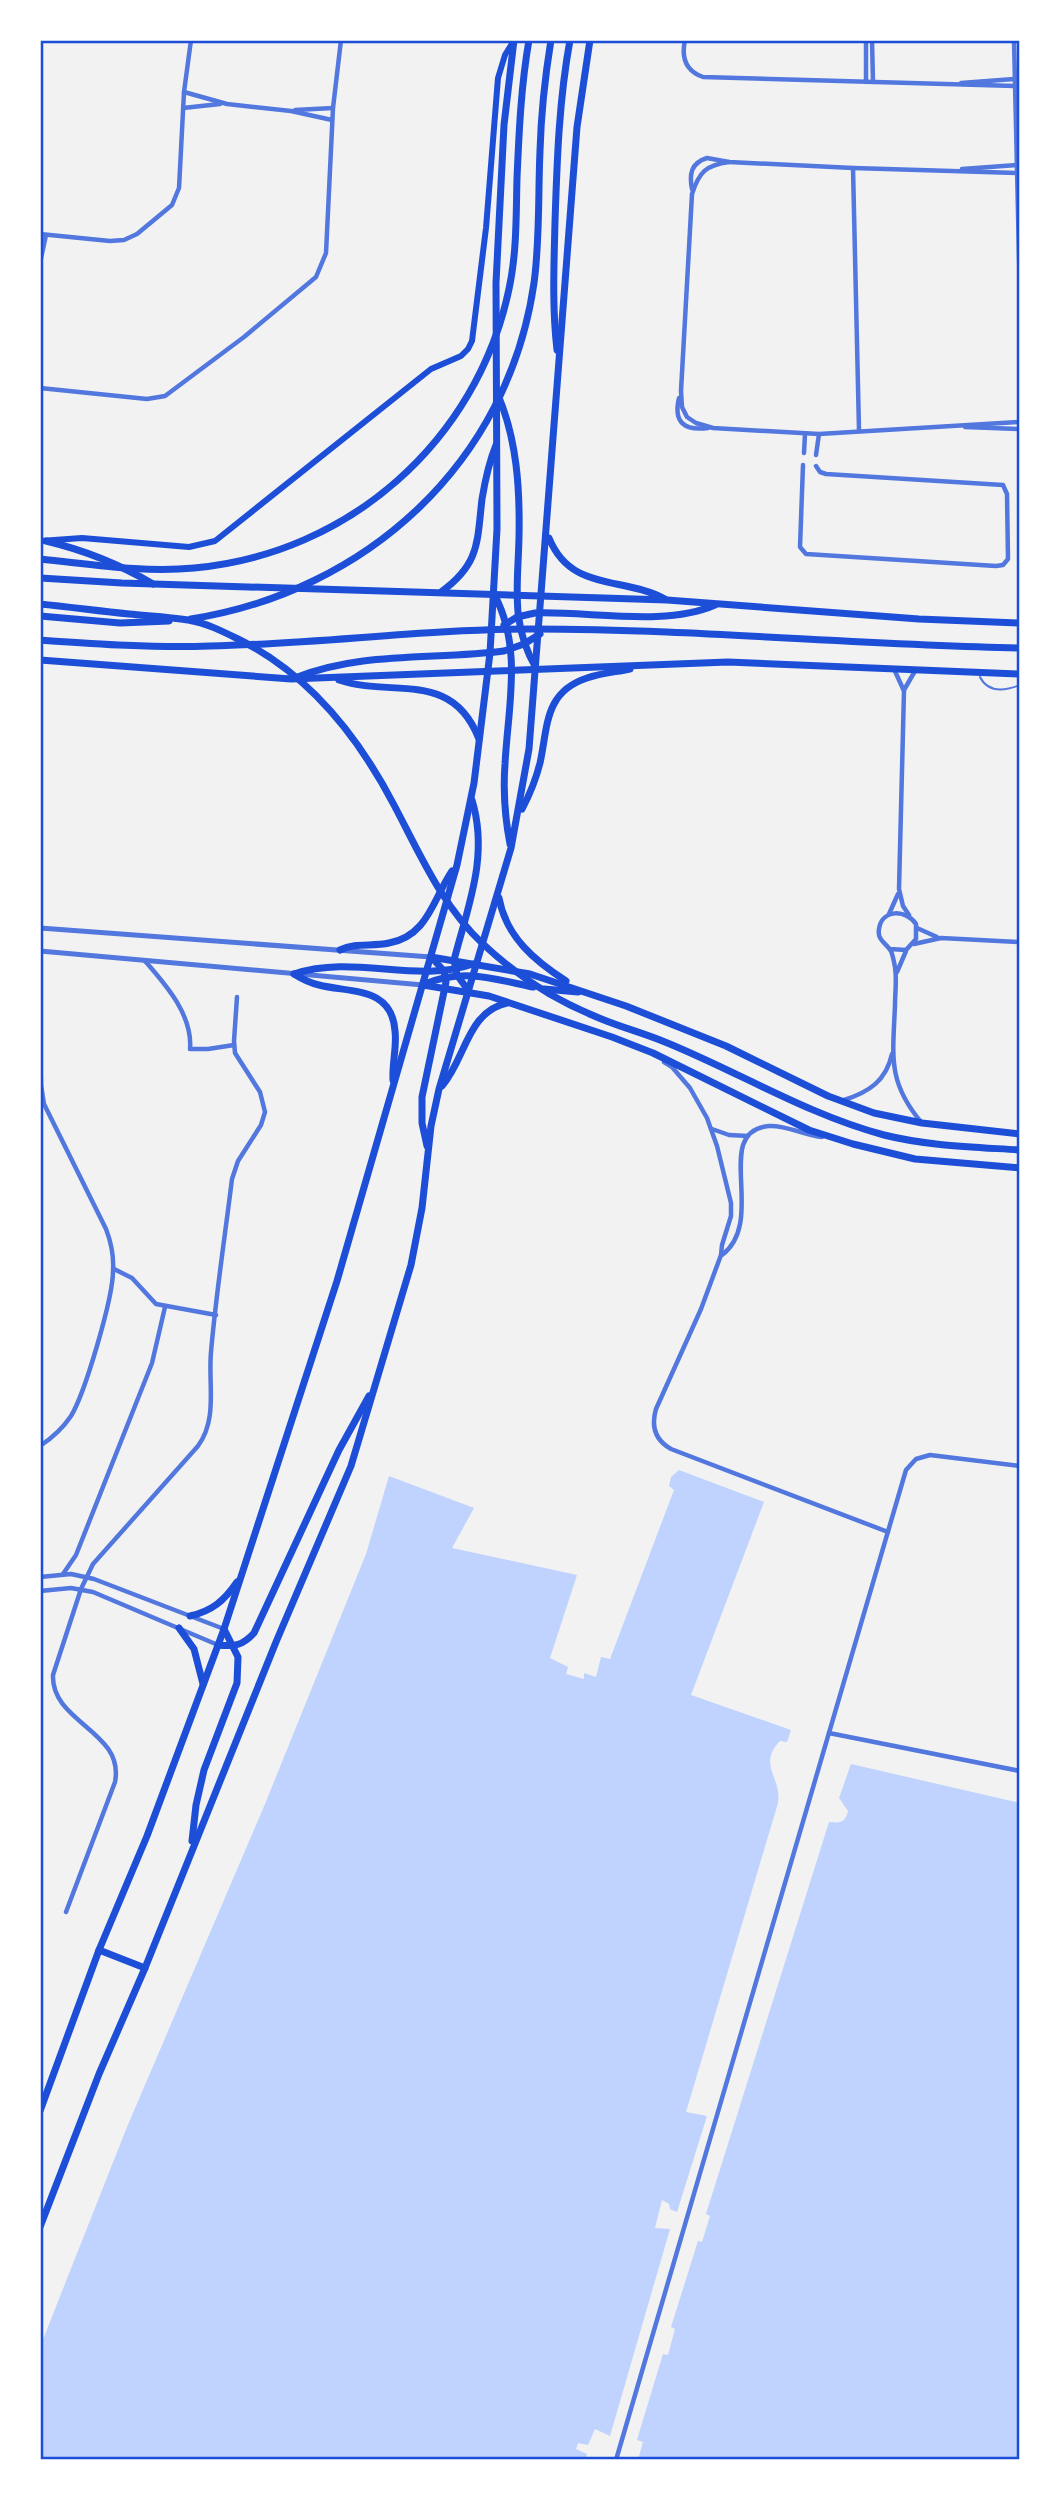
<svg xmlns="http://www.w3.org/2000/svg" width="1060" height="2500" viewBox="0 0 1060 2500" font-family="'Nunito Sans',sans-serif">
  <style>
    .water { fill: #bfd3fe }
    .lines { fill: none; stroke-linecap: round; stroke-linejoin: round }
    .service { stroke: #5277de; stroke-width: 2 }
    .minor { stroke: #5277de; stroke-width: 4.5 }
    .tertiary { stroke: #5277de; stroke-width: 5 }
    .secondary { stroke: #1d4ed8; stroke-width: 6 }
    .primary { stroke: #1d4ed8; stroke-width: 7 }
    .trunk { stroke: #1d4ed8; stroke-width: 7 }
    .neatline { fill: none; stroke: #1d4ed8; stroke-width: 2.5 }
  </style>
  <rect width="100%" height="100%" fill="#f2f2f2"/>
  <!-- water -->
  <g class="water">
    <path d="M679,1470L764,1502L691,1695L791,1730L787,1742L780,1741C757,1765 782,1777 778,1803L686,2112L707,2116L677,2212L670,2209L669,2204L662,2200L655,2228L670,2229L610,2436L595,2429L588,2445L578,2443L576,2449L587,2454L585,2460H40V2347L127,2127L265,1804L366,1554L389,1476L474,1508L452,1548L577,1575L550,1658L568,1667L566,1674L584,1679V1673L596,1677L601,1657L610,1659L674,1490L669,1486L671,1477Z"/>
    <path d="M851,1764L1020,1803V2460H638L643,2442L637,2440L639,2433L663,2354L668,2355L675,2329L671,2327L698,2241L702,2242L710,2216L706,2214L829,1822C840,1823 845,1823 848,1811L839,1798Z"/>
  </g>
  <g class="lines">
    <!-- service -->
    <path class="service" d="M980,677C988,693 1005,691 1020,685"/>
    <!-- minor -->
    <g class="minor">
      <path d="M685,40C681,58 686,71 703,77L1015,86"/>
      <polyline points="872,40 873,82"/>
      <polyline points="1014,40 1020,299"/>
      <polyline points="866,82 866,40"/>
      <polyline points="961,83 1014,79"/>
      <polyline points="184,92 227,104 291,111 332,120"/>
      <polyline points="183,108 220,104"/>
      <polyline points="295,110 333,108"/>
      <path d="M729,162C706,165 699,172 692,194L681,391L682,407L687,417L696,423L713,428L819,434L1020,422"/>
      <polyline points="853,168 859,430"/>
      <polyline points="962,169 1017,165"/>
      <path d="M692,189C689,174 691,163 707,158L729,162L853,168L1017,173"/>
      <polyline points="40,234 110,241 124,240 137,234 172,205 179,188 184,92 191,40"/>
      <polyline points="40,263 46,235"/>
      <polyline points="40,388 147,399 165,396 244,337 316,277 326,253 333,108 341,40"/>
      <path d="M679,398C673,423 685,431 708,428"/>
      <polyline points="965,427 1020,429"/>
      <polyline points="804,453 805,434"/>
      <polyline points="816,455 819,434"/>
      <polyline points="803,465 800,547 806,554 996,566 1003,565 1008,559 1007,494 1003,485 826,474 820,472 816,466"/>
      <polyline points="894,669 904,691 899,889 903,906 909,915"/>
      <polyline points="904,690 915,671"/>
      <polyline points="889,914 898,894"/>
      <polyline points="917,928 937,937"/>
      <polyline points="914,944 941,938 1020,942"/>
      <path d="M890,949L906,950L916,939V924C906,909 882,909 879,929C877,940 886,943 891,951C893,956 894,962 895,967C897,980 895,992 895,1005C893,1056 887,1081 921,1122"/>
      <path d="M145,961C165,984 193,1015 190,1049H208L234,1045"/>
      <polyline points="897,972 906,951"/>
      <path d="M40,1033L41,1085L44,1104L106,1229C111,1242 114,1256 113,1271C113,1298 85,1393 71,1416C63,1428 52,1438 40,1446"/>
      <path d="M664,1062L672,1067L690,1088L707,1118L717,1146L731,1203V1216L722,1245L721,1255L701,1309L656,1409C651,1426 655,1440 671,1449L888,1532"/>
      <path d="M844,1100C869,1092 886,1081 892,1054"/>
      <polyline points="712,1129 729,1135 748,1136"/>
      <path d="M722,1255C768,1220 711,1131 769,1126C786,1125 804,1135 822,1137"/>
      <polyline points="114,1269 132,1278 156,1304 216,1315"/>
      <polyline points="63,1574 76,1555 152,1363 165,1307"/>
      <polyline points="40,1577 71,1574 94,1579 224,1629"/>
      <polyline points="40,1591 71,1588 93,1592 218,1645"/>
      <polyline points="829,1733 1020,1771"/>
      <path d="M66,1912L115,1782C125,1731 51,1723 53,1675L81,1589L93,1564L198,1446C218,1419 208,1384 211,1352C216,1294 225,1236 232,1179L238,1161L261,1125L265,1112L260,1092L235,1053L234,1041L237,997"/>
      <polyline points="616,2460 906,1470 916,1459 930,1455 1020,1466"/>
    </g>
    <!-- tertiary -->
    <g class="tertiary">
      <polyline points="40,928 431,957"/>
      <polyline points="40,951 423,985"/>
    </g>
    <!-- secondary -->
    <polyline class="secondary" points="40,541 82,538 189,547 215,541 431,369 461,356 468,349 472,341 486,228 498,78 505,55 513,42"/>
    <!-- primary -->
    <g class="primary">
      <path d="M557,350C552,307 554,264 555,222C557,160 559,100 570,40"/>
      <path d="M498,395C517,440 520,489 519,537C518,586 510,623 536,668"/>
      <path d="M549,538C571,592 622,576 665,599"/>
      <path d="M46,541C84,550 119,564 153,584"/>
      <polyline points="40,578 122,583 667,600 919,619 1020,623"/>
      <path d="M441,592C480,564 477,542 482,499C485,481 489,462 496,445"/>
      <path d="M494,594C523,648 508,706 505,764C503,791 505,818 510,844"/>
      <path d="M40,604C70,607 99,611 129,614C149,616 169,617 188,620C206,623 222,631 238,639C309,674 358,736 394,805C420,854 442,906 483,944C516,975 551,998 592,1015C616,1026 641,1032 665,1042C739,1072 806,1114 884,1135C928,1146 974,1147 1020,1150"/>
      <polyline points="40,616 120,623 169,621"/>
      <path d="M191,619C367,591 508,463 534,283C540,239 538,195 540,151C541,114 545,77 551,40"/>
      <path d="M504,625L517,617L535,613C590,611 665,627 715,605"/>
      <path d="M40,640C97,644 153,648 210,646C317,644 424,629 532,629C695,629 857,645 1020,648"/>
      <polyline points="40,660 291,679 728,662 1020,674"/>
      <path d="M295,678C361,651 435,660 504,651L524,644L540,634"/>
      <path d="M339,680C393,698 452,669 479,739"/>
      <path d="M522,809C530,794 536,779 540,763C548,727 544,692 587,678C601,673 616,672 630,669"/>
      <path d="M499,898C506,937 535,961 566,981"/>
      <path d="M340,950C356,942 372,947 389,943C428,936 433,899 452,871"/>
      <polyline points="431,957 530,974 626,1006 726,1046 828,1096 874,1113 922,1123 1020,1134"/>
      <path d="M294,974C354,954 416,984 473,964"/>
      <path d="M294,974C302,979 310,983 319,985C350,993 392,986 395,1031C397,1047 392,1063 393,1080"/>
      <path d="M425,984C463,968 494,979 533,987"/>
      <polyline points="423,985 489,996 612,1037 653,1053 809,1130 853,1144 915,1159 1020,1168"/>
      <polyline points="544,989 578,992"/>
      <path d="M468,990L457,975L454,960C468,906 489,856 472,800"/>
      <path d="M442,1086C466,1058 467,1012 507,1003"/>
      <polyline points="427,1146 422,1123 422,1097 446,982 444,971 433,959"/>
      <path d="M190,1616C212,1611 224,1601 237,1582"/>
      <polyline points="179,1628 194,1649 203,1684"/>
      <path d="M218,1645C235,1647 243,1645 254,1633L339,1450L369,1396"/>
      <polyline points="192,1841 196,1805 204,1770 237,1683 238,1657 224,1629"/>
      <polyline points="99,1950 145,1968"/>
      <polyline points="40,2111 99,1950 147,1836 224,1629 337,1281 457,865 474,783 490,653 497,529 496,283 504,125 514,40"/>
      <polyline points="40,2227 99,2074 145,1968 276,1642 351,1466 411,1265 422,1208 431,1126 439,1089 511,848 529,749 577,127 590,40"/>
    </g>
    <!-- trunk -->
    <path class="trunk" d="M40,559C91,564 143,573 194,568C349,554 477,441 509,289C517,252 516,215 517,178C519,132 521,86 529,40"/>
  </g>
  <!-- border -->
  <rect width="1060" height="2500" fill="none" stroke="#ffffff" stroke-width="84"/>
  <rect x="42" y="42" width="976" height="2416" class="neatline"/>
</svg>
